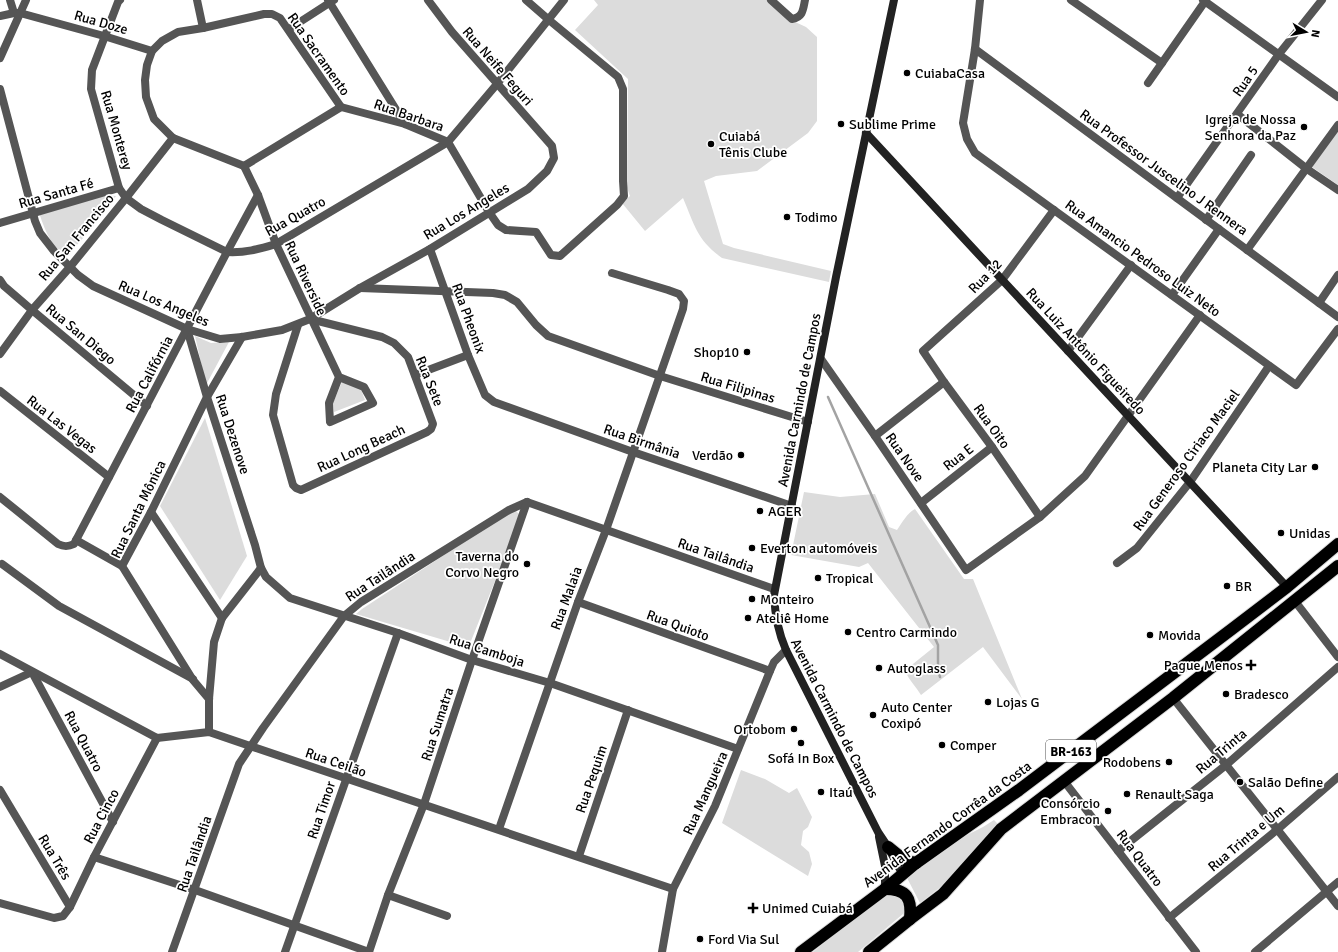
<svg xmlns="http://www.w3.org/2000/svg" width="1338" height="952" viewBox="0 0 1338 952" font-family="Signika,sans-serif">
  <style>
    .green { fill: #dcdcdc }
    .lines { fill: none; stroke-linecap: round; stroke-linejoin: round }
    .stream { stroke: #a3a3a3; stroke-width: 2.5 }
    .highway-casing { stroke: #dbdbdb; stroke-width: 14 }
    .street { stroke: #555; stroke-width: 8 }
    .secondary { stroke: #222; stroke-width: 8 }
    .highway { stroke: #000; stroke-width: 12 }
    .poi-dot { fill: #000; stroke: #fff; stroke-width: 1.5 }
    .labels { text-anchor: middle; stroke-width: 3.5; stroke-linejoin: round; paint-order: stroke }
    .shield { fill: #fff; stroke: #4c4c4c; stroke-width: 1 }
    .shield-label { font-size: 13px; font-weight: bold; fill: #000 }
    .street-label { font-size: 14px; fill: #000; stroke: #fff }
    .poi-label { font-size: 14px; fill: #000; stroke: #fff; text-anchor: start }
  </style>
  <rect width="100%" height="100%" fill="#fff"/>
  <!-- green -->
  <g class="green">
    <path d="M594,0H768L793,21L806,27L817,37V121L808,133L757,171L716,176L704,181L723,244L734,248L831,271L829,282L722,258C697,240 695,226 683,198L645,231L622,203L630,196L627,188L628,79L575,30L598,5Z"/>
    <polygon points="1338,129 1338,185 1312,167"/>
    <path d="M103,195L116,196L92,228L66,257C49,241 47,235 39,213Z"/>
    <polygon points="195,336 211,343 229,342 206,385"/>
    <polygon points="342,382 360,387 365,400 334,412 333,403"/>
    <polygon points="205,418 247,556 220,600 160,506"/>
    <path d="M804,492L840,497L875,494L889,527L897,530C902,523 907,513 915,509L964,579H973L1022,699L983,647L921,695C916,687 910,681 906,673L908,668L934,647L868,563L859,567L791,555Z"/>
    <polygon points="514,509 521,516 471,641 464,646 356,614 362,609"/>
    <polygon points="741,770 765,779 789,793 797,788 812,817 808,827 803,831 801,845 809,852 812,864 808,876 722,823"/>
    <polygon points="994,820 999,825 948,881 920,903 905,874 951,843 983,827"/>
    <polygon points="886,892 898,892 906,909 903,914 858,952 813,952"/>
  </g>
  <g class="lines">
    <!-- stream -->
    <polyline class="stream" points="828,397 938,645 938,670 940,677"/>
    <!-- highway casing -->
    <g class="highway-casing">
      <g id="highway">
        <polyline points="888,847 904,860 916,863"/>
        <path d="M885,889C907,889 912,898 910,919"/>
        <polyline points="801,952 885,889 916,863 1019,790 1232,629 1287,587 1338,544"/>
        <polyline points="869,952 910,919 943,894 1001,829 1173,698 1338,566"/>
      </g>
    </g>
    <!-- street -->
    <g class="street">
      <polyline points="10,0 14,13 20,13 104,36 152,51"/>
      <path d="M120,0L118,2L92,70L91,89L119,188L126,198L141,209L162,220L227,252C246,253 259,249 276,244L448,142L497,84L564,0"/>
      <polyline points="197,0 203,28"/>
      <polyline points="328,0 405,124"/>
      <path d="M771,0L792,19C803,17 803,10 805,0"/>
      <polyline points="980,0 975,49 963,123 967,139 975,153 1296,385 1338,329"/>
      <polyline points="1071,0 1162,63"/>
      <polyline points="1203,0 1338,97"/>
      <polygon points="264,14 272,14 280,18 341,107 244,166 173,138 154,119 146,97 145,80 147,65 152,51 162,41 178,32 203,28"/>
      <polyline points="0,16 14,13"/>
      <polyline points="289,29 334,0"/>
      <polyline points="975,49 1338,317"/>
      <polyline points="0,58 26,0"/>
      <polyline points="1148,83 1206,0"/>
      <polyline points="0,89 35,221 40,233 54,251 78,275 93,286 187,329 220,339 242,337 282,330 310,319 360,288 430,249 528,189 547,171 554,158 552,146 452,32 428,0"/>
      <polyline points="341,107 405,124 448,142 489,212 498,225 506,230 536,232 551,255 560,256 617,205 624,196 623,181 623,89 618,77 549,20 526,0"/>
      <polyline points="1237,114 1307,169 1338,190"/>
      <polyline points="244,166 258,195 276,244 339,377 364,387 373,403 330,422 329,403 339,377"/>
      <polyline points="1177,198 1279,54 1322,0"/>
      <polyline points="1206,220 1251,155"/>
      <polyline points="0,223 119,188"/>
      <polyline points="430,249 468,355 485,395 494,402 633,452 792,506"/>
      <polyline points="1247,250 1338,125"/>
      <polyline points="0,280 4,286 32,310 147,406"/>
      <polyline points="360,288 493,293 505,295 517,302 536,325 548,336 660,376 808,422"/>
      <polyline points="1172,295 1219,229"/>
      <polyline points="1319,303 1338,275"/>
      <polyline points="298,325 276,394 273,415 293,485 296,488 301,490 427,432 431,429 433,424 408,357 394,343 382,337 310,319"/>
      <polyline points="187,329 207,397 255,545 261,568 266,577 290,598 398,633 472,660 550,683 738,749"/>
      <polyline points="1068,351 1131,265"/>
      <polyline points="0,354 32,310 70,267 126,198 173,138"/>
      <polyline points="821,359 875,436 966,570 1040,517 1085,476 1200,315"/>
      <polyline points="415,375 468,355"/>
      <polyline points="0,391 109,477"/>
      <polyline points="875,436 944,382"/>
      <path d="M0,497L58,544C64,547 68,547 74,544L227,252L258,195"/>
      <polyline points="527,502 774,589"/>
      <polyline points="921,503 992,447"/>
      <polyline points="151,512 222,618"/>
      <polyline points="1040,517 992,447 944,382 923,351 1002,280 1054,210"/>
      <polyline points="76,540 122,566"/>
      <polyline points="1117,563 1137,548 1190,482 1269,366"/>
      <polyline points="2,564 59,606 193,679"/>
      <polyline points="1294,600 1338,657"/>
      <polyline points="578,602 770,671"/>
      <polyline points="0,654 157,738 209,732 673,889"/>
      <polyline points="0,687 32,672 113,822"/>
      <polyline points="1173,698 1338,906"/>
      <polyline points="209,699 193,680 122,566 151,512 207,397 242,337"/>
      <polyline points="209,732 209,699 214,642 222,618 261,568"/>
      <polyline points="1064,781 1196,952"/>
      <polyline points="0,790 70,907 63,916 54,918 0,903"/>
      <polyline points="499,829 578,602 606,530 683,309 684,301 679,294 668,290 612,273"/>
      <polyline points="1118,851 1226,765 1338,667"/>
      <polyline points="579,856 628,710"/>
      <polyline points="94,857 195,890 369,952"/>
      <polyline points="388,895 447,916"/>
      <polyline points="70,907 94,857 157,738"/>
      <polyline points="1169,918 1278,829 1338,777"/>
      <polyline points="172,952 239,764 263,728 344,616 361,602 509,510 527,502"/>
      <polyline points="285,952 398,633"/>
      <polyline points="369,952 388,895 424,804 472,660 527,502"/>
      <polyline points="662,952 673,889 715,806 770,671 774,662 786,650"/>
      <polyline points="1255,952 1338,882"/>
    </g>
    <!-- secondary -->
    <g class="secondary">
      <path d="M894,0L836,277L774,595C775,615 778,632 786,650L878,832L888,847L903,875"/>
      <polyline points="866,133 1287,587"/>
      <polyline points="879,837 885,866 885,889"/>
    </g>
    <!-- highway -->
    <use href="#highway" class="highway"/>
  </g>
  <!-- markers -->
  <g class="poi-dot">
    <circle cx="907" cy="73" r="4"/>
    <circle cx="841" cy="124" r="4"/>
    <circle cx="1304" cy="127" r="4"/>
    <circle cx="711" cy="144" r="4"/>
    <circle cx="787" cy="217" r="4"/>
    <circle cx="747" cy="352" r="4"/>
    <circle cx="741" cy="455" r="4"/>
    <circle cx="1315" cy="467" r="4"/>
    <circle cx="760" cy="511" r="4"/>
    <circle cx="1281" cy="533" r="4"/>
    <circle cx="752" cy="548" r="4"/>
    <circle cx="527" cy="564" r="4"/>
    <circle cx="818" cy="578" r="4"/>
    <circle cx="1227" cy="586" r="4"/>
    <circle cx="752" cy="599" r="4"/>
    <circle cx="748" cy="618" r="4"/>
    <circle cx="848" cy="632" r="4"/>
    <circle cx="1150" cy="635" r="4"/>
    <path d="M1249 659h4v4h4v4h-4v4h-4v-4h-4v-4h4z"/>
    <circle cx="879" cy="668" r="4"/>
    <circle cx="1226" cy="694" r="4"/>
    <circle cx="988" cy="702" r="4"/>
    <circle cx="873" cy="715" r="4"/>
    <circle cx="794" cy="729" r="4"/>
    <circle cx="801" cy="743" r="4"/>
    <circle cx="942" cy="745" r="4"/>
    <circle cx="1169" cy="762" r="4"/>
    <circle cx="1240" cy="782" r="4"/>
    <circle cx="821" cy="792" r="4"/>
    <circle cx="1127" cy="794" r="4"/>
    <circle cx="1108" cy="811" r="4"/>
    <path d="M751 902h4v4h4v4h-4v4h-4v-4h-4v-4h4z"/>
    <circle cx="700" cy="939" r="4"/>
  </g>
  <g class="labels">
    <!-- shield labels -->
    <rect class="shield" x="1046" y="740" width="50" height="22" rx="3"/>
    <g class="shield-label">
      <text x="1071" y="756">BR-163</text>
    </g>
    <!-- street labels -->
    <g class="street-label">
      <text transform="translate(101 22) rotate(16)" y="5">Rua Doze</text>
      <text transform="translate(319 54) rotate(55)" y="5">Rua Sacramento</text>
      <text transform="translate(498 66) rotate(49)" y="5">Rua Neife Feguri</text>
      <text transform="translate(1245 81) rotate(-55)" y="5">Rua 5</text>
      <text transform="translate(409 115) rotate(19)" y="5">Rua Barbara</text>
      <text transform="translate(117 130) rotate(74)" y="5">Rua Monterey</text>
      <text transform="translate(1164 172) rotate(36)" y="5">Rua Professor Juscelino J Rennera</text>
      <text transform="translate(56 193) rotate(-16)" y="5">Rua Santa Fé</text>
      <text transform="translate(466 211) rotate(-31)" y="5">Rua Los Angeles</text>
      <text transform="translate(295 216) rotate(-29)" y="5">Rua Quatro</text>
      <text transform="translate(76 237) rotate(-50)" y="5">Rua San Francisco</text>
      <text transform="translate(1143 258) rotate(36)" y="5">Rua Amancio Pedroso Luiz Neto</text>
      <text transform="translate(985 276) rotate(-46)" y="5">Rua 12</text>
      <text transform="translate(306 278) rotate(65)" y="5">Rua Riverside</text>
      <text transform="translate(164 303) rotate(23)" y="5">Rua Los Angeles</text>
      <text transform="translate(469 318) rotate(70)" y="5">Rua Pheonix</text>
      <text transform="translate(81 334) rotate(40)" y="5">Rua San Diego</text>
      <text transform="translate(1086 351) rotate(47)" y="5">Rua Luiz Antônio Figueiredo</text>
      <text transform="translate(149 374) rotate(-62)" y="5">Rua Califórnia</text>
      <text transform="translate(430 381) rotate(68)" y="5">Rua Sete</text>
      <text transform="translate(738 387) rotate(17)" y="5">Rua Filipinas</text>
      <text transform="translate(799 400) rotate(-79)" y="5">Avenida Carmindo de Campos</text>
      <text transform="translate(62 424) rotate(38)" y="5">Rua Las Vegas</text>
      <text transform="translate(992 426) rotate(54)" y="5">Rua Oito</text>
      <text transform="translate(233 434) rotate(72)" y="5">Rua Dezenove</text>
      <text transform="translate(642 441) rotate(19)" y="5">Rua Birmânia</text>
      <text transform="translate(361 448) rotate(-25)" y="5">Rua Long Beach</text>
      <text transform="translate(905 457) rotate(55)" y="5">Rua Nove</text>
      <text transform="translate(958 457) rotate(-38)" y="5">Rua E</text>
      <text transform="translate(1186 460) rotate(-54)" y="5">Rua Generoso Ciriaco Maciel</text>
      <text transform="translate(138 509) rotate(-64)" y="5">Rua Santa Mônica</text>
      <text transform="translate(716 555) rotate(19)" y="5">Rua Tailândia</text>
      <text transform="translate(380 576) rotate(-33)" y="5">Rua Tailândia</text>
      <text transform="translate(566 598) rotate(-70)" y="5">Rua Malaia</text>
      <text transform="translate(678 625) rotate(20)" y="5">Rua Quioto</text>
      <text transform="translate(487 650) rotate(18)" y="5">Rua Camboja</text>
      <text transform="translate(835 718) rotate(63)" y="5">Avenida Carmindo de Campos</text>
      <text transform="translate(437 724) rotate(-72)" y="5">Rua Sumatra</text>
      <text transform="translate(84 741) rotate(62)" y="5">Rua Quatro</text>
      <text transform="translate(1221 751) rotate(-40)" y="5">Rua Trinta</text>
      <text transform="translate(336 762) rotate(19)" y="5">Rua Ceilão</text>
      <text transform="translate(591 779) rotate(-71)" y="5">Rua Pequim</text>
      <text transform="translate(705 793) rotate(-66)" y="5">Rua Mangueira</text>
      <text transform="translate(321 810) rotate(-71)" y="5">Rua Timor</text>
      <text transform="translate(101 816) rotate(-62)" y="5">Rua Cinco</text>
      <text transform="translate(947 824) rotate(-36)" y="5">Avenida Fernando Corrêa da Costa</text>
      <text transform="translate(1246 838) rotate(-40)" y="5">Rua Trinta e Um</text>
      <text transform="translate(194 854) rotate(-71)" y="5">Rua Tailândia</text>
      <text transform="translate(55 857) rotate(59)" y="5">Rua Três</text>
      <text transform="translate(1140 858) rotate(53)" y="5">Rua Quatro</text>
    </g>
    <!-- poi labels -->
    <g class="poi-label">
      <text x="915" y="78">CuiabaCasa</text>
      <text x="1296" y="124" text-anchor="end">Igreja de Nossa<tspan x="1296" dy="16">Senhora da Paz</tspan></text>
      <text x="849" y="129">Sublime Prime</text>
      <text x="719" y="141">Cuiabá<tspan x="719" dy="16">Tênis Clube</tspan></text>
      <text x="795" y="222">Todimo</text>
      <text x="739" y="357" text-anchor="end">Shop10</text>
      <text x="733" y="460" text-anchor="end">Verdão</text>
      <text x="1307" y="472" text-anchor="end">Planeta City Lar</text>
      <text x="768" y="516">AGER</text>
      <text x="1289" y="538">Unidas</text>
      <text x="760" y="553">Everton automóveis</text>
      <text x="519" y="561" text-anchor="end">Taverna do<tspan x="519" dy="16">Corvo Negro</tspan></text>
      <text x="826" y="583">Tropical</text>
      <text x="1235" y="591">BR</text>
      <text x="760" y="604">Monteiro</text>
      <text x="756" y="623">Ateliê Home</text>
      <text x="856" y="637">Centro Carmindo</text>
      <text x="1158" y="640">Movida</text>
      <text x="1243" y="670" text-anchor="end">Pague Menos</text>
      <text x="887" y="673">Autoglass</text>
      <text x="1234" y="699">Bradesco</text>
      <text x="996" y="707">Lojas G</text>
      <text x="881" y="712">Auto Center<tspan x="881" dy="16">Coxipó</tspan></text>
      <text x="786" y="734" text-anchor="end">Ortobom</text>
      <text x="950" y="750">Comper</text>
      <text x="801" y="763" text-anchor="middle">Sofá In Box</text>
      <text x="1161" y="767" text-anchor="end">Rodobens</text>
      <text x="1248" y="787">Salão Define</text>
      <text x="829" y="797">Itaú</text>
      <text x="1135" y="799">Renault Saga</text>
      <text x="1100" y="808" text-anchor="end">Consórcio<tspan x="1100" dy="16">Embracon</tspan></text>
      <text x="762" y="913">Unimed Cuiabá</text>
      <text x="708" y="944">Ford Via Sul</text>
    </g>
  </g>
  <!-- north arrow -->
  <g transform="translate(1306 32) rotate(100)" stroke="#ffffff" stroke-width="3" paint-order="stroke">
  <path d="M0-3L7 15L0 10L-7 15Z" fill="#000000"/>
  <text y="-6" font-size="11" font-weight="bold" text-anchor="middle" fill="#000000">N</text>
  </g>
</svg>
